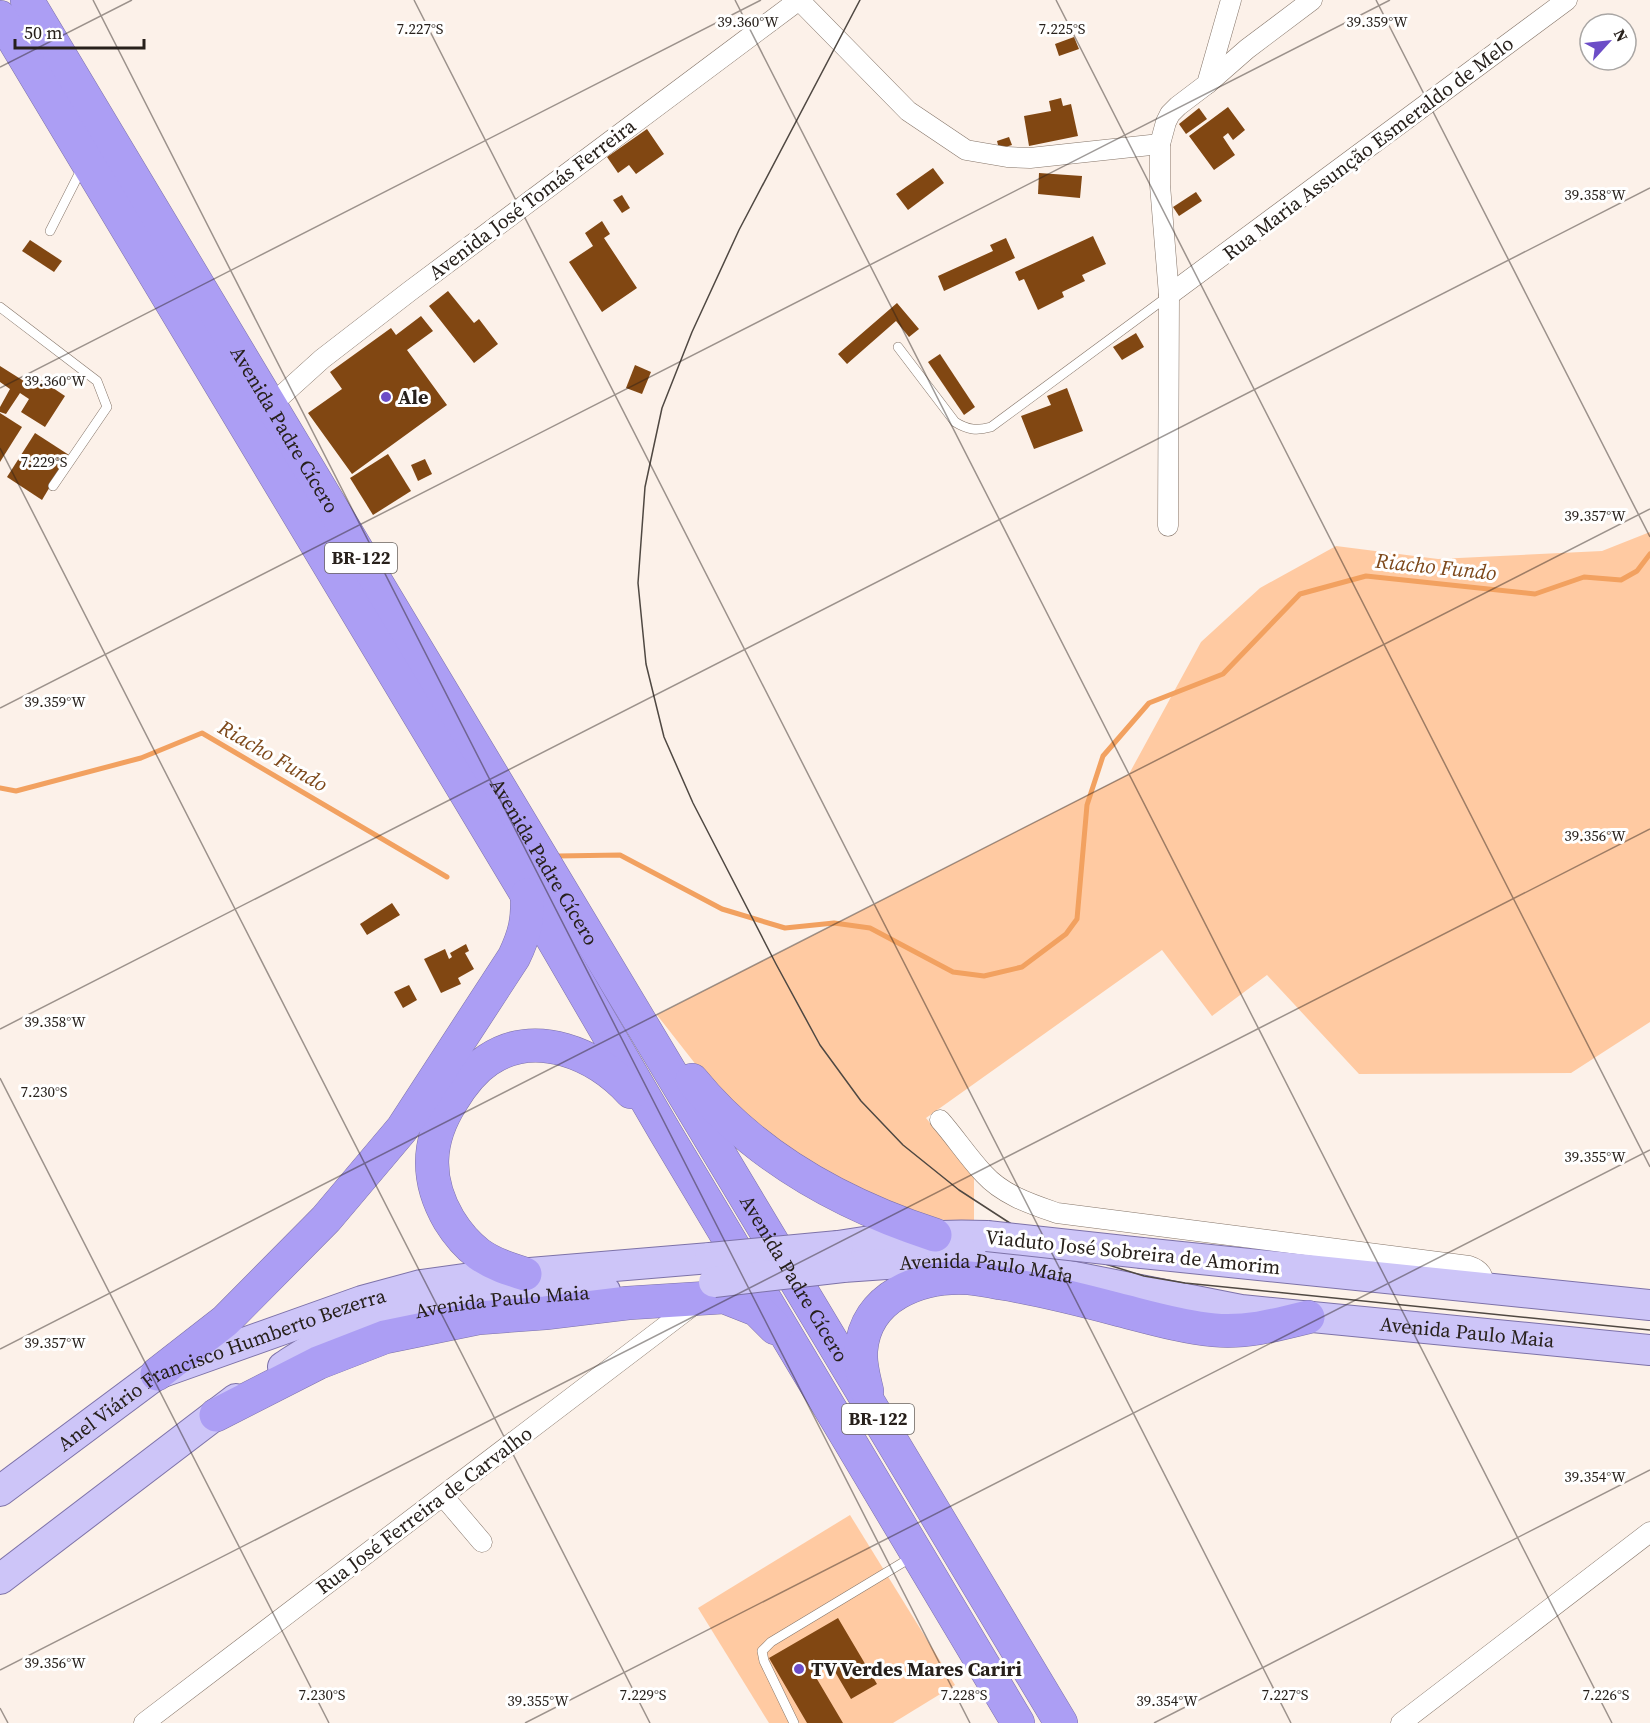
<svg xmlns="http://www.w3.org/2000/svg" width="1650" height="1723" viewBox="0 0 1650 1723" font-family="'Source Serif 4',serif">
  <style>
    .green { fill: #ffcaa2 }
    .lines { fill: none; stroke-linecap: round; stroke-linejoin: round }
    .stream { stroke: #f2a160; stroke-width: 5 }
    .building { fill: #814712 }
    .lane-casing { stroke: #857569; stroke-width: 10 }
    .street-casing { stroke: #857569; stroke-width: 21 }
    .primary-casing { stroke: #7d72a8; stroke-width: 32 }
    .highway-casing { stroke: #7d72a8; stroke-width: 34 }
    .lane { stroke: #fff; stroke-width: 9 }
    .street { stroke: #fff; stroke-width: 20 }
    .primary { stroke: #cdc5f8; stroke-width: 30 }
    .highway { stroke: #ac9ef4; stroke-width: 33 }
    .tram { stroke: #4f4842; stroke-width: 1.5 }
    .primary-bridge-casing { stroke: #7d72a8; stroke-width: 32; stroke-linecap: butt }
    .primary-bridge { stroke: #cdc5f8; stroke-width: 30 }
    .ticks { fill: none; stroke: #27201b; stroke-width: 1.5; stroke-opacity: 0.45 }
    .poi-dot { fill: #6c4dc7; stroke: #fff; stroke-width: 2 }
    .labels { text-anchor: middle; stroke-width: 6; stroke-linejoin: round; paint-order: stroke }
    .shield { fill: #fff; stroke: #68635f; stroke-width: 1.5 }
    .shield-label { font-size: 18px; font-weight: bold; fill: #27201b }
    .street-label { font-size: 20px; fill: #27201b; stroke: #fff }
    .poi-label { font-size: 20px; font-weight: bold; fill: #27201b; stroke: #fff; text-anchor: start }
    .water-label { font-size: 21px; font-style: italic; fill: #7d481a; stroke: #fff }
    .ticks-label { font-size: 15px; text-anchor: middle; fill: #27201b; stroke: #fff; stroke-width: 6; stroke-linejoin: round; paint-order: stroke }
  </style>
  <rect width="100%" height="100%" fill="#fcf1e9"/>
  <!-- green -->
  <g class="green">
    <polygon points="1650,532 1650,1022 1571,1073 1359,1074 1267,975 1212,1016 1162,950 926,1118 974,1176 974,1224 938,1219 867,1195 806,1161 715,1089 657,1015 1129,774 1201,642 1260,588 1336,546 1438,559 1602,551"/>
    <polygon points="850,1515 955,1685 893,1723 769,1723 698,1608"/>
  </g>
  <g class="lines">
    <!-- stream -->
    <g class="stream">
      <polyline points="0,788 16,791 141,758 202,733 447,877"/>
      <polyline points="558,856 620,855 722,909 785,928 834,923 870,928 953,972 984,976 1022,967 1066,934 1077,919 1087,805 1103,756 1149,703 1223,674 1300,594 1366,576 1535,594 1584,577 1621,580 1637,571 1650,554"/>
    </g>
  </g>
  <!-- building -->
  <g class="building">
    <polygon points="1074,37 1079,49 1059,56 1055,44"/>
    <polygon points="1061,98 1063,106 1071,104 1078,136 1029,146 1024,116 1051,111 1049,101"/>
    <polygon points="1228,107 1245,130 1233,140 1228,133 1223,137 1235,155 1214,170 1189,136"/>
    <polygon points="1199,108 1207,119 1186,134 1179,124"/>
    <polygon points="647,129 664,154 636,174 629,165 618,173 607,157"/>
    <polygon points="1009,137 1012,145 999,149 997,141"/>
    <polygon points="933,168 944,183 908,210 896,194"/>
    <polygon points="1039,173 1082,176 1080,198 1038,194"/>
    <polygon points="1196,192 1202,201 1179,216 1173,207"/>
    <polygon points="622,195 630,208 622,213 613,200"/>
    <polygon points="602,221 610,234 604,238 637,288 602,312 569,262 593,246 585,233"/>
    <polygon points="1093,236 1106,264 1082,275 1085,281 1062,292 1064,297 1038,310 1024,279 1019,281 1015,272"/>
    <polygon points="1006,238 1015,258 944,291 938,276 993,251 990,245"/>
    <polygon points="30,240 62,261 54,272 22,251"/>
    <polygon points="448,291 474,323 479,319 498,344 474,363 429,306"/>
    <polygon points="897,303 919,329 909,337 896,321 847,364 838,354"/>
    <polygon points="421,316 433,331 407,350 447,405 352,474 308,413 342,389 330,372 391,328 396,335"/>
    <polygon points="1136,333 1144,347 1122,360 1113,347"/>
    <polygon points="940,354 975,407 964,415 928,362"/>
    <polygon points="635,365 651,372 642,394 626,388"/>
    <polygon points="0,366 27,383 32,374 65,396 45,427 21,412 29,399 20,393 6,414 0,412 0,407 10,389 0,382"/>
    <polygon points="1067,388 1083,431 1034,449 1021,416 1051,405 1047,396"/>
    <polygon points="0,413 22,427 0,462"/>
    <polygon points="35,433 69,455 42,500 7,477"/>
    <polygon points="388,454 411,491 373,515 350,478"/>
    <polygon points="425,459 432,474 418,481 411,465"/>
    <polygon points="392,903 400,915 367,935 360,924"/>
    <polygon points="466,944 469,951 465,953 474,969 458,978 461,984 441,993 424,959 445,949 449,959 452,957 450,953"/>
    <polygon points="409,985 417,1000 403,1008 394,992"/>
    <polygon points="838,1618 877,1684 851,1699 831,1665 814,1674 843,1723 807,1723 769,1658"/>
  </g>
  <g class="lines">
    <!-- lane casing -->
    <g class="lane-casing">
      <g id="lane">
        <polyline points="50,231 82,168"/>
        <polyline points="0,307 97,381 107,407 53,486"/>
        <path d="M898,347L955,422C968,430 977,431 991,427L1167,297"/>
        <polyline points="794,1723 764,1661 762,1651 771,1642 912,1557"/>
      </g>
    </g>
    <!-- street casing -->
    <g class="street-casing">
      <g id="street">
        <polyline points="799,0 908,111 966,150 1007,157 1030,158 1160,144"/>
        <polyline points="1207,84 1247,49 1312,0"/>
        <polyline points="1169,295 1567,0"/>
        <polyline points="270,406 322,359 410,291 799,0"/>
        <polyline points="1168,526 1169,295 1160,185 1160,144 1166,122 1170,114 1178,106 1207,84 1231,0"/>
        <path d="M940,1120C955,1137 968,1157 984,1174C1003,1195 1031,1204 1057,1213L1469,1266C1481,1270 1483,1275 1485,1288"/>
        <polyline points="443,1496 482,1542"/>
        <polyline points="144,1723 700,1300"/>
        <polyline points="1401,1723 1650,1532"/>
      </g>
    </g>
    <!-- primary casing -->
    <g class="primary-casing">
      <g id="primary">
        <path d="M838,1246C887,1238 937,1234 987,1236"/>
        <polyline points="1142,1253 1650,1305"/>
        <path id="s1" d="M843,1267L929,1261H981L1034,1269L1241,1310L1650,1350"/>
        <path id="s2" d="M283,1367C297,1358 311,1348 326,1341C413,1300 512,1298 605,1291"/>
        <path id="s3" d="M0,1491L157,1374L362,1301L421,1285L471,1278L710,1258"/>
        <polyline points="0,1579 236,1399"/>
      </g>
    </g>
    <!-- highway casing -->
    <g class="highway-casing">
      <g id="highway">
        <path id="s4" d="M27,0L1061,1723"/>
        <polyline points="0,17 527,895 665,1132 1018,1723"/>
        <path d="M692,1080C754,1156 843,1205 935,1235"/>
        <path d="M525,1274C509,1269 493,1264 479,1254C467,1245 457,1233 449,1220C425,1179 427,1140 452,1101C461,1086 473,1070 488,1060C536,1028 596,1054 631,1092"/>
        <path d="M157,1374L225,1321L326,1219L402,1129L514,957C525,934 528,920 527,895"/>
        <path d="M867,1391C864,1378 860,1365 861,1351C865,1296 920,1275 969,1278C979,1279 990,1281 1000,1283C1039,1289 1078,1299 1116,1309C1148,1317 1181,1327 1214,1330C1246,1333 1276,1325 1308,1317"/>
        <polyline points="216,1415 318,1363 385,1337 478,1318 545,1313 628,1303 724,1297 757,1310 775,1328"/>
      </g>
    </g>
    <!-- lane -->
    <use href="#lane" class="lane"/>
    <!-- street -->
    <use href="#street" class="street"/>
    <!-- primary -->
    <use href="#primary" class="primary"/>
    <!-- highway -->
    <use href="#highway" class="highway"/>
    <!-- tram -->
    <g class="tram">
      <polyline points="860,0 739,230 692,332 662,408 645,487 638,583 646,664 664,737 693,803 776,964 820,1045 861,1101 903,1145 959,1190 1016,1227"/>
      <polyline points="1102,1263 1144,1276 1185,1283 1650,1330"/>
    </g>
    <!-- primary-bridge casing -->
    <g class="primary-bridge-casing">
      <g id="primary-bridge">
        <polyline points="987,1236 1142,1253"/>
        <polyline points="710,1258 838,1246"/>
        <polyline points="714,1282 843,1267"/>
      </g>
    </g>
    <!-- primary-bridge -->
    <use href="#primary-bridge" class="primary-bridge"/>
  </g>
  <!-- ticks -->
  <path class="ticks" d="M93,0L970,1723M414,0L1291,1723M735,0L1612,1723M1056,0L1650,1167M1376,0L1650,537M0,67L132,0M0,388L761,0M0,448L650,1723M0,708L1390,0M0,1029L1650,188M0,1078L329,1723M0,1349L1650,509M0,1670L1650,829M0,1708L8,1723M525,1723L1650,1150M1154,1723L1650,1470"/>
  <!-- markers -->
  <g class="poi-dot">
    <circle cx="386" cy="397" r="6"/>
    <circle cx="799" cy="1669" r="6"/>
  </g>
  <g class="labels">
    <!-- shield labels -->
    <g class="shield">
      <rect x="325" y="543" width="72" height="30" rx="4.5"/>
      <rect x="842" y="1404" width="72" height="30" rx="4.5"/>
    </g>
    <g class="shield-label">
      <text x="361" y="564">BR-122</text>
      <text x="878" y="1425">BR-122</text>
    </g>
    <!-- street labels -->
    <g class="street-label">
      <text transform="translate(1368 148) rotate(-37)" y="7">Rua Maria Assunção Esmeraldo de Melo</text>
      <text transform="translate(532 199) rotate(-37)" y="7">Avenida José Tomás Ferreira</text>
      <text dy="7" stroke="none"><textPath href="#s4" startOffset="501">Avenida Padre Cícero</textPath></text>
      <text dy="7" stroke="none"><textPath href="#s4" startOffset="1005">Avenida Padre Cícero</textPath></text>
      <text transform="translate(1133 1252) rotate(6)" y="7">Viaduto José Sobreira de Amorim</text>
      <text dy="7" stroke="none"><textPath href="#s1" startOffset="144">Avenida Paulo Maia</textPath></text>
      <text dy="7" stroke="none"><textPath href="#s4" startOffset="1491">Avenida Padre Cícero</textPath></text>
      <text dy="7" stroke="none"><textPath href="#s2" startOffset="232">Avenida Paulo Maia</textPath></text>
      <text dy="7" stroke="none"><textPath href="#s1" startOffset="630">Avenida Paulo Maia</textPath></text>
      <text dy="7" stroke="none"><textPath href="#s3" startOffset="256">Anel Viário Francisco Humberto Bezerra</textPath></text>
      <text transform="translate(424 1510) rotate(-37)" y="7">Rua José Ferreira de Carvalho</text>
    </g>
    <!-- poi labels -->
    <g class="poi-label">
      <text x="398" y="404">Ale</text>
      <text x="811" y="1676">TV Verdes Mares Cariri</text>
    </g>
    <!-- water labels -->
    <g class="water-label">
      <text transform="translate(1436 567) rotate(6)" y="7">Riacho Fundo</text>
      <text transform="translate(273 756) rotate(30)" y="7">Riacho Fundo</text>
    </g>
  </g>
  <g class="ticks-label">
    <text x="1377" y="27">39.359°W</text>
    <text x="748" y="27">39.360°W</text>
    <text x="420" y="34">7.227°S</text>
    <text x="1062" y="34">7.225°S</text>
    <text x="1595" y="200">39.358°W</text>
    <text x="55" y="386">39.360°W</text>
    <text x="44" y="467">7.229°S</text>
    <text x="1595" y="521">39.357°W</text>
    <text x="55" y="707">39.359°W</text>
    <text x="1595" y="841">39.356°W</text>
    <text x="55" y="1027">39.358°W</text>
    <text x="44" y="1097">7.230°S</text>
    <text x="1595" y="1162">39.355°W</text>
    <text x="55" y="1348">39.357°W</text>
    <text x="1595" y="1482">39.354°W</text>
    <text x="55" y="1668">39.356°W</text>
    <text x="322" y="1700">7.230°S</text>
    <text x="643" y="1700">7.229°S</text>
    <text x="964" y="1700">7.228°S</text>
    <text x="1285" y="1700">7.227°S</text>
    <text x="1606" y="1700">7.226°S</text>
    <text x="538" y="1706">39.355°W</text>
    <text x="1167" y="1706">39.354°W</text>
  </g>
  <!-- north arrow -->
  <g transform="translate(1608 42) rotate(63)"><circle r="28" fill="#ffffff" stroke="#a9a6a4" stroke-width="1.5"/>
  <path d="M0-4.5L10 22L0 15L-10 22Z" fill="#6c4dc7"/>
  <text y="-9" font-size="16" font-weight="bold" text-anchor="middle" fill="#27201b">N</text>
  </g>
  <!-- scale -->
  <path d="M15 39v9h129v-9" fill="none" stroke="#27201b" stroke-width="3"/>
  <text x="24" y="39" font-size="18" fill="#27201b" stroke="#ffffff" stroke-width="4.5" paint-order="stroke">50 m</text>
</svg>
